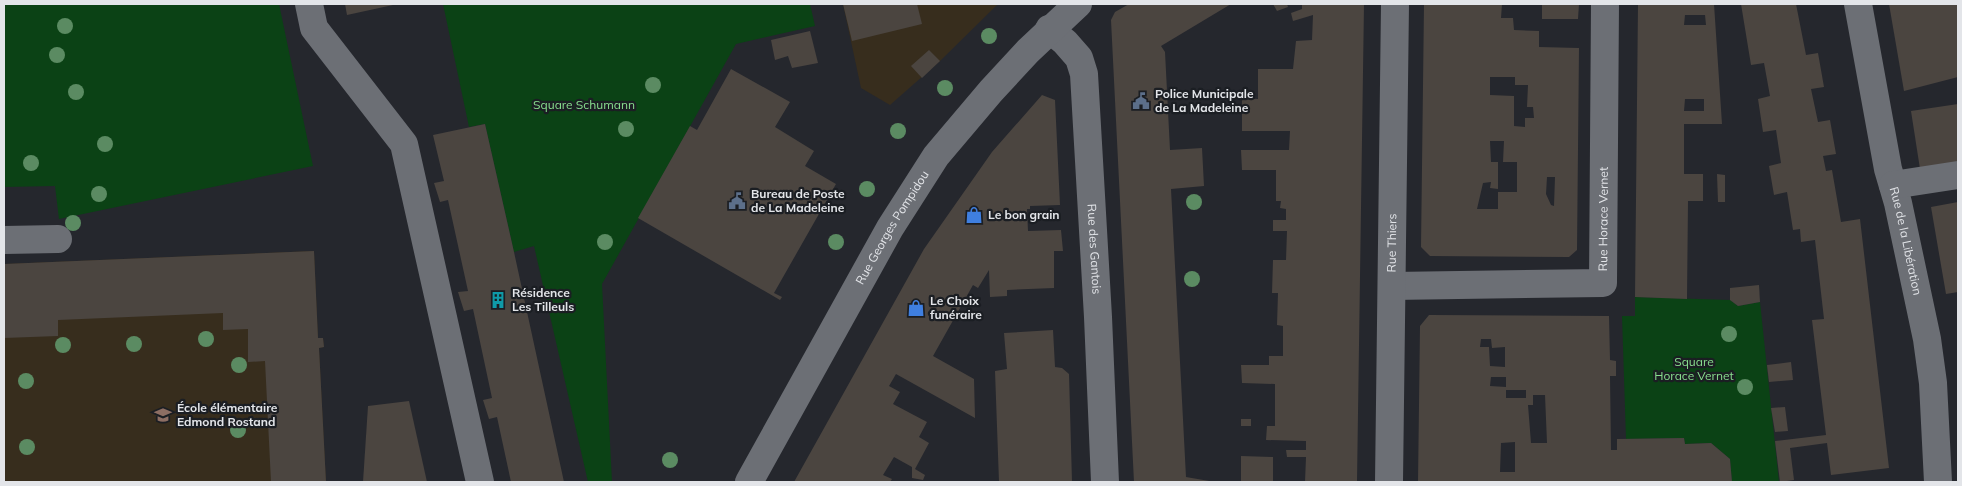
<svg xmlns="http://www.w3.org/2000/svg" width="1962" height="486" viewBox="0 0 1962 486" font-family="Mulish,sans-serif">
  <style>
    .education { fill: #372d1d }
    .green { fill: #0b4215 }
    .building { fill: #4b4540; fill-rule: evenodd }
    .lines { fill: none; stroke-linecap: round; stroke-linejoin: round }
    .minor { stroke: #6c6f75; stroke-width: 28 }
    .tree { fill: #5b8b62 }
    .labels { text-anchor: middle; stroke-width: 4.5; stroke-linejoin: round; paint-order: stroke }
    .poi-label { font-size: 12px; font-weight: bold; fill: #e3e5e9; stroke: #1b1e23; text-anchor: start }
    .park-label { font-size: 12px; fill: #88dd8e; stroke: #1b1e23 }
    .street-label { font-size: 12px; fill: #e3e5e9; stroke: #1b1e23 }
  </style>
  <rect width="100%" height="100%" fill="#25272d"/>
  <!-- education -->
  <g class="education">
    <polygon points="843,4 998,4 940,61 890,105 861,88"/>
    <polygon points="314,251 318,338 323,338 324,347 319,348 326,482 4,482 4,264"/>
  </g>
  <!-- green -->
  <g class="green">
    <polygon points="4,4 279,4 313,166 59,219 55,186 4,187"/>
    <polygon points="443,4 810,4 815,26 736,44 602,284 612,482 588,482 534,246 514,252 485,124 469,127"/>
    <polygon points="1635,297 1730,300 1738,306 1760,302 1779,482 1732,482 1730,459 1711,443 1685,444 1684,438 1626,439 1622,316 1635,316"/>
  </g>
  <!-- building -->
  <g class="building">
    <polygon points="345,4 393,4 393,5 347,15"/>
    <polygon points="843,4 917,4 922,24 852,41"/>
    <polygon points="1129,4 1231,4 1161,46 1165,52 1170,150 1202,148 1204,186 1171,189 1186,477 1215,482 1134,482 1111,20 1115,12"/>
    <polygon points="1273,4 1287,4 1288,7 1277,11"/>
    <polygon points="1302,4 1364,4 1357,482 1305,482 1306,457 1287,457 1286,450 1306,450 1306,441 1266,440 1267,426 1275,426 1275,384 1242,383 1241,365 1269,365 1269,356 1283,356 1283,326 1277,325 1278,293 1272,293 1273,260 1286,260 1287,231 1273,231 1273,220 1286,220 1286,209 1280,208 1281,201 1276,201 1276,170 1242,170 1241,150 1289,150 1290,131 1242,131 1242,98 1258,99 1258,69 1293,69 1296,41 1312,40 1313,15 1293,21 1291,13 1302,9"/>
    <path d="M1424,4H1502L1501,18H1513L1514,30L1539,31V47L1579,48L1577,250L1569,257L1430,256L1421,247ZM1490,77H1515V85H1528L1527,107H1533L1534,118H1525V127L1514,126V96L1490,95ZM1490,141H1504L1503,162H1517V192H1498V209H1477L1483,183L1491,182L1490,188L1498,189V162H1491ZM1547,177H1555L1554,206L1551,205L1546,194Z"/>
    <polygon points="1542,4 1579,4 1578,19 1542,19"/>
    <path d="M1638,4H1714L1722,124H1684V174H1703V201H1688L1687,299L1635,297ZM1685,15H1705L1706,25H1684ZM1685,99H1704V111H1684Z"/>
    <polygon points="1741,4 1796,4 1806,55 1818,53 1824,87 1811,89 1818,122 1830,120 1836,154 1823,156 1826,171 1832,170 1841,222 1860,219 1889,468 1831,475 1827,443 1790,448 1794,480 1780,482 1775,441 1826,435 1812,320 1824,319 1815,240 1801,242 1800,229 1793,230 1787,192 1774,195 1769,166 1781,163 1776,130 1763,132 1758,99 1770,96 1764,63 1751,65"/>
    <polygon points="1889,4 1958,4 1958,77 1904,91"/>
    <polygon points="810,31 818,63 792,68 788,56 775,60 771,40"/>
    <polygon points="929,50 940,61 922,78 911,66"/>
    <polygon points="731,69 790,102 775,127 814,151 805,166 836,184 774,293 782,297 780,300 638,218 690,126 697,130"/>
    <polygon points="1042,95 1055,100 1060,205 1030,206 1030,209 1027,209 1028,231 1061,230 1063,251 1054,251 1054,288 1007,290 1007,296 990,297 989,270 978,288 973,285 933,356 974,379 975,418 896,374 889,386 900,392 893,404 927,422 919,437 929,443 915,469 925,475 923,480 912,478 912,467 894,457 883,475 892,479 890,482 794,482 924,249 992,152"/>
    <polygon points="1958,104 1958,163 1920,169 1911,111"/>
    <polygon points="485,124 514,252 564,482 511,482 497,417 489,419 483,400 492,398 473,309 464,311 458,292 468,291 448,200 440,202 434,183 444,181 433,135"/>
    <polygon points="1717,174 1725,175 1725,202 1718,202"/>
    <polygon points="1958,202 1958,292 1946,294 1931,207"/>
    <polygon points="314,251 318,338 323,338 324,347 319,348 326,482 271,482 265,361 248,362 248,329 223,330 223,313 58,320 58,336 4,338 4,264"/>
    <polygon points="1759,285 1760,302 1738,306 1730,300 1730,288"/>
    <path d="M1429,315L1609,316L1610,360L1616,361V376H1610L1611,450H1617V439L1684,438L1685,444L1711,443L1730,459L1732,482H1418L1420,326ZM1481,339H1491L1492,348L1505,347V367L1490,366L1489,347H1480ZM1491,377H1506V387L1490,386ZM1506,390H1526V398H1506ZM1533,395H1545L1547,443H1531L1528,405H1533ZM1515,442V472H1500L1501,443Z"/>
    <polygon points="1053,330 1055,367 1062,368 1069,374 1072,482 999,482 995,371 1007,369 1004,333"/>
    <polygon points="1791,362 1793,380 1769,382 1767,365"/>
    <polygon points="409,401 427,482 363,482 368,406"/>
    <polygon points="1785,407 1788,431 1775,432 1771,408"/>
    <rect x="1241" y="419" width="10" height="7"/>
    <polygon points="1241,456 1273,457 1273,482 1241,482"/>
  </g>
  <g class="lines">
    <!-- minor -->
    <g class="minor">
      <polyline points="309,4 314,28 404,144 480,482"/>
      <path id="s1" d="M1858,4L1888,169L1898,203L1927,339L1933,383L1938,482"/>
      <path id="s2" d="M1049,29L1065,42L1079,58L1084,74L1098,317L1105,482"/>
      <polyline points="1893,185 1958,175"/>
      <polyline points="4,240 58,239"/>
      <path id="s3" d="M1392,286L1603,283L1605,4"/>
      <path id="s4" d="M749,482L890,228L936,156L991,91L1028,51L1078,4"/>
      <path id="s5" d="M1389,482L1395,4"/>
    </g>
  </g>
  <!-- trees -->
  <g class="tree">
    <circle cx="65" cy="26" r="8"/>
    <circle cx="989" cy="36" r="8"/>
    <circle cx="57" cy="55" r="8"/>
    <circle cx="653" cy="85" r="8"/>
    <circle cx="945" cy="88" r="8"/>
    <circle cx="76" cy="92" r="8"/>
    <circle cx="626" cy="129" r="8"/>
    <circle cx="898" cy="131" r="8"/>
    <circle cx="105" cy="144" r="8"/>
    <circle cx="31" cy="163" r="8"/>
    <circle cx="867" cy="189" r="8"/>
    <circle cx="99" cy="194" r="8"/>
    <circle cx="1194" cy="202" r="8"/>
    <circle cx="73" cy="223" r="8"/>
    <circle cx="605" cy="242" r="8"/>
    <circle cx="836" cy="242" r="8"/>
    <circle cx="1192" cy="279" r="8"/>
    <circle cx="1729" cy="334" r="8"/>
    <circle cx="206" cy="339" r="8"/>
    <circle cx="134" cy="344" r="8"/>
    <circle cx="63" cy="345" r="8"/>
    <circle cx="239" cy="365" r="8"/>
    <circle cx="26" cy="381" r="8"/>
    <circle cx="1745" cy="387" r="8"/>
    <circle cx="238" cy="430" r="8"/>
    <circle cx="27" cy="447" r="8"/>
    <circle cx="670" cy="460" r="8"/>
  </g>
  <!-- icons -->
  <defs>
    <g id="civic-bare" transform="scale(1.35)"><path d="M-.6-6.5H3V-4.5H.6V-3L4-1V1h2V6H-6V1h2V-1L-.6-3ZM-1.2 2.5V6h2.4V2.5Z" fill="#5c6f8a" stroke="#1b1e23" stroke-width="2.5" paint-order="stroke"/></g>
    <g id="shop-bare" transform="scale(1.35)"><path d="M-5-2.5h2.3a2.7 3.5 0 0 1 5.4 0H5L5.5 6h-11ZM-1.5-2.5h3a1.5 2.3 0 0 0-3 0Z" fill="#3f7fe0" stroke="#1b1e23" stroke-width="2.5" paint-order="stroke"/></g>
    <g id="building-bare" transform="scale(1.35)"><path d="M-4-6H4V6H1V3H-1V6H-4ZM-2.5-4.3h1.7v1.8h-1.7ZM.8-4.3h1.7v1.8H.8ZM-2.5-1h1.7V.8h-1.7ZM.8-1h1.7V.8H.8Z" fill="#0f9aa8" stroke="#1b1e23" stroke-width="2.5" paint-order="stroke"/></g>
    <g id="school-bare" transform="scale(1.35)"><path d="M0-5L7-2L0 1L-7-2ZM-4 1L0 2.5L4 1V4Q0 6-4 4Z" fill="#8d6e63" stroke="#1b1e23" stroke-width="2.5" paint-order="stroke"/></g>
  </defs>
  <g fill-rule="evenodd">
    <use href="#civic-bare" x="1141" y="101"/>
    <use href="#civic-bare" x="737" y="201"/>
    <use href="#shop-bare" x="974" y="215"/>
    <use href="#building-bare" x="498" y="300"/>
    <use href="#shop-bare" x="916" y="308"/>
    <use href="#school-bare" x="163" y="415"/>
  </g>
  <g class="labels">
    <!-- poi labels -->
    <g class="poi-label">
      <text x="1155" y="98">Police Municipale<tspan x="1155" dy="14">de La Madeleine</tspan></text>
      <text x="751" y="198">Bureau de Poste<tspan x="751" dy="14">de La Madeleine</tspan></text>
      <text x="988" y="219">Le bon grain</text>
      <text x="512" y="297">Résidence<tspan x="512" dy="14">Les Tilleuls</tspan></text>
      <text x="930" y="305">Le Choix<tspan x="930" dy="14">funéraire</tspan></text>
      <text x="177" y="412">École élémentaire<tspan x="177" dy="14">Edmond Rostand</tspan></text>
    </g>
    <!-- park labels -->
    <g class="park-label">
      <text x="584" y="109">Square Schumann</text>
      <text x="1694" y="366">Square<tspan x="1694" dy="14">Horace Vernet</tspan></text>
    </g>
    <!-- street labels -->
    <g class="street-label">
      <text dy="4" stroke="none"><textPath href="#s3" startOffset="275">Rue Horace Vernet</textPath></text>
      <text dy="4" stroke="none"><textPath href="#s4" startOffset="292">Rue Georges Pompidou</textPath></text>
      <text dy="4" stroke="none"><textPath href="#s1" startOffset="242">Rue de la Libération</textPath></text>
      <text dy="4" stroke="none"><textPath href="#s5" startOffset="239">Rue Thiers</textPath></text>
      <text dy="4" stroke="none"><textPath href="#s2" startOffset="234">Rue des Gantois</textPath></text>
    </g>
  </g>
  <!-- border -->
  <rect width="1962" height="486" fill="none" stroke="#e3e5e9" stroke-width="10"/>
</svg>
